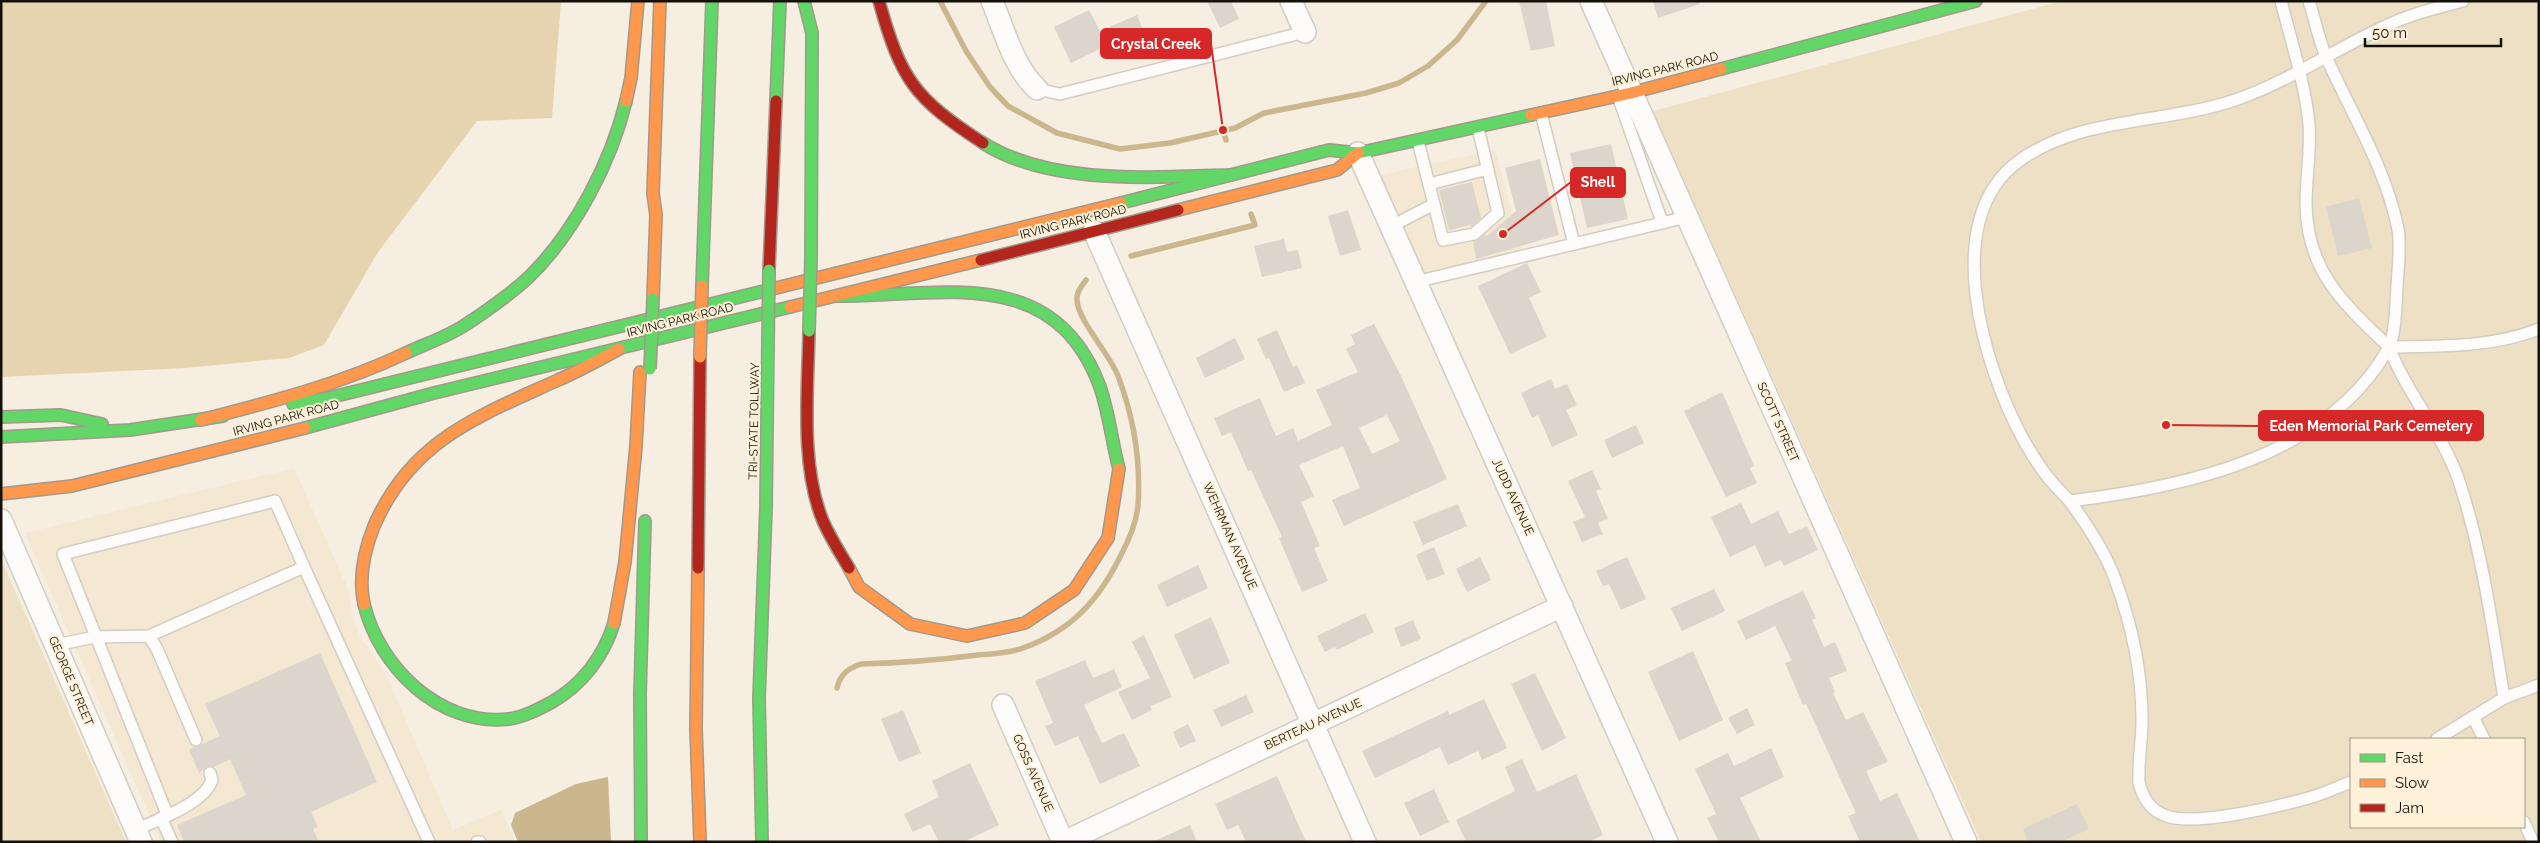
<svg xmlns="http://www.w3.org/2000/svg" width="2540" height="843" viewBox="0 0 2540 843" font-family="Raleway,sans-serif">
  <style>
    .built { fill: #f4e8d2 }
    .green { fill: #eee0c5; fill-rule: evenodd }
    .forest { fill: #e6d4b1 }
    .water { fill: #cbb78e }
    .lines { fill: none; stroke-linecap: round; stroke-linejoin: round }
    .stream { stroke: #cbb78e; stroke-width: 5.5 }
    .building { fill: #dbd5cb; fill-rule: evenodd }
    .lane-casing { stroke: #d2ccc3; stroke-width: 14 }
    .street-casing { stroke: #d2ccc3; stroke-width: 24 }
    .fast-casing { stroke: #a1998a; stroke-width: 14 }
    .slow-casing { stroke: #a1998a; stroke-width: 14 }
    .jam-casing { stroke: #a1998a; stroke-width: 14 }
    .lane { stroke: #fefcfa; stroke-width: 11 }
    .street { stroke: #fefcfa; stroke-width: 21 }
    .fast { stroke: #63d668; stroke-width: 11 }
    .slow { stroke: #ff974d; stroke-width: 11 }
    .jam { stroke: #b3261e; stroke-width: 11 }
    .fast-bridge-casing { stroke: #a1998a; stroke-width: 14; stroke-linecap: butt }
    .slow-bridge-casing { stroke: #a1998a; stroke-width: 14; stroke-linecap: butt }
    .fast-bridge { stroke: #63d668; stroke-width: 11 }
    .slow-bridge { stroke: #ff974d; stroke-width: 11 }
    .labels { text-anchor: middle; stroke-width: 4; stroke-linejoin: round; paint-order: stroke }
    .street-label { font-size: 12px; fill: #151109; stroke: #fdf1d9 }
    .leader { fill: none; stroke: #d62828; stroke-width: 2 }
    .callout-dot { fill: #d62828; stroke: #fdf1d9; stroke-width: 2 }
    .callout { fill: #d62828; stroke: #d62828; stroke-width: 2 }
    .callout-label { font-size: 14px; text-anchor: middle; font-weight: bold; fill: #fff }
  </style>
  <rect width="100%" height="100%" fill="#f5eee1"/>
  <!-- built -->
  <g class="built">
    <polygon points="1495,150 1523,253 1418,278 1372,177"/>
    <polygon points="294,468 348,589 352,615 361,639 373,653 389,681 453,830 501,810 515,842 161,842 25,533"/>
  </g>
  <!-- green -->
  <g class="green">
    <path d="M2062,1H2539V842H1981L1653,111ZM2351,739H2524V827H2351Z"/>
    <polygon points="1,559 126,842 1,842"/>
  </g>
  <!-- forest -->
  <polygon class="forest" points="4,1 561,1 552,118 477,121 378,252 324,345 289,358 185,368 1,377 1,8"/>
  <!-- water -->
  <polygon class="water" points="608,777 611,842 518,842 511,825 515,813 576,784"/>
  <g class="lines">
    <!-- stream -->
    <g class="stream">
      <polyline points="940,1 966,51 990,87 1008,106 1057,133 1120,149 1170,143 1235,128 1264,113 1366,93 1399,83 1428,66 1457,40 1486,1"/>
      <polyline points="1223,130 1226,140"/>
      <polyline points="1131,256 1255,225 1251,214"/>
      <path d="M837,688C840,674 849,668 861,664C900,663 939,660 978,655C992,654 1009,653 1023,648C1071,631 1099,600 1121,555C1129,540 1136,523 1138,506C1141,461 1134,418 1118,376C1110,354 1078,321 1077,300C1076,292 1082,286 1086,280"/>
    </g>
  </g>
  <!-- building -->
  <g class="building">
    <polygon points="1207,1 1231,1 1239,19 1220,28"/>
    <polygon points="1519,1 1546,1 1555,46 1531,51"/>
    <polygon points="1653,1 1699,1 1700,4 1658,18"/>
    <polygon points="1089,10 1100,31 1137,15 1146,37 1124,46 1121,39 1071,63 1054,27"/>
    <polygon points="1611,144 1628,219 1587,228 1570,153"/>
    <polygon points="1540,159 1559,235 1476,259 1473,242 1485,234 1486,237 1516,211 1505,168"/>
    <polygon points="1472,182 1481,218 1471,227 1470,225 1449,230 1439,190"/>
    <polygon points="2359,198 2372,248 2338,256 2326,207"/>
    <polygon points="1348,210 1361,250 1340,256 1328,216"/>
    <polygon points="1284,239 1287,252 1298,250 1302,268 1262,277 1254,246"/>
    <polygon points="1527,263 1541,292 1529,298 1547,337 1510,354 1478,286"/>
    <path d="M1374,324L1401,376L1447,479L1344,526L1332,500L1360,488L1343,446L1299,465L1314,496L1301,502L1320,546L1314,548L1328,581L1302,592L1279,538L1282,537L1251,470L1248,471L1231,432L1222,436L1214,418L1260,398L1276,436L1293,428L1298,441L1332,425L1316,390L1358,372L1346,349L1355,344L1351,335ZM1387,415L1400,441L1372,454L1359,428Z"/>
    <polygon points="1277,330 1293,367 1297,365 1305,383 1284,392 1269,358 1266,359 1257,339"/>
    <polygon points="1235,338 1245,359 1205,378 1196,358"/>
    <polygon points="1551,379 1555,389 1567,384 1577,405 1566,410 1578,435 1552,447 1538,415 1532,418 1521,393"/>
    <polygon points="1722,392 1754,466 1750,468 1757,483 1726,497 1684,411"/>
    <polygon points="1636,425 1644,443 1612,458 1604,440"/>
    <polygon points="1592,470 1601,489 1596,491 1608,519 1598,523 1603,534 1582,542 1573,522 1585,517 1568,481"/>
    <polygon points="1741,503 1751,524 1778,511 1789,534 1807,526 1818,550 1784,566 1781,560 1765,567 1755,545 1730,557 1711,517"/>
    <polygon points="1458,504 1467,526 1423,545 1413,522"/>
    <polygon points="1434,547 1445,574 1427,581 1416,555"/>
    <polygon points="1480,557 1491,580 1467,592 1456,569"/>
    <polygon points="1627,557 1646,599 1621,610 1609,584 1603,586 1596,571"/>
    <polygon points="1198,565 1208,588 1167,607 1157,585"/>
    <polygon points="1714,589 1725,611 1682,631 1671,608"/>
    <polygon points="1803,591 1816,618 1812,620 1824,647 1835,642 1847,671 1829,678 1835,692 1833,693 1846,720 1863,712 1888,762 1866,771 1880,801 1897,793 1920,842 1860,842 1848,816 1856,813 1806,704 1803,705 1785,663 1792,661 1775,626 1746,640 1737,621"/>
    <polygon points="1365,613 1374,632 1337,650 1335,647 1325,652 1317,636"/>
    <polygon points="1211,617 1230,663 1194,679 1174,635"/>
    <polygon points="1413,620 1421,639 1401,647 1394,628"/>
    <polygon points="1144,635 1172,697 1150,706 1152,710 1132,720 1118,692 1150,678 1132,642"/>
    <polygon points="1693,651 1723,720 1679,741 1648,672"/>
    <polygon points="320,653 377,782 311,812 318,827 313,829 319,842 184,842 177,825 246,795 230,759 214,767 207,766 199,773 189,750 220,736 205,704"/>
    <polygon points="1085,660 1093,678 1114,669 1122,687 1084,705 1102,743 1124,733 1140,766 1100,784 1078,736 1055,746 1045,726 1053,723 1035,681"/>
    <polygon points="1535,673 1566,738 1542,751 1511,684"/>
    <polygon points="1246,695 1254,712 1221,727 1213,710"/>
    <polygon points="1484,699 1507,748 1482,760 1478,751 1448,765 1440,747 1375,778 1362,751 1448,711 1449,715"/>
    <polygon points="1747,708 1755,725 1737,734 1728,718"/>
    <polygon points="903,710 921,753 899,762 881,719"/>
    <polygon points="1188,724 1196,741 1180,748 1173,732"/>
    <polygon points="1771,748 1784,777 1740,798 1761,842 1719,842 1707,818 1716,814 1695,769 1728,753 1734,766"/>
    <polygon points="1522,759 1537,792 1576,774 1603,835 1589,842 1466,842 1456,820 1515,791 1505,767"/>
    <polygon points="970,763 999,825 963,842 939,842 930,824 913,832 904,814 939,797 932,781"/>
    <polygon points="1277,776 1306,842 1246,842 1238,825 1227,830 1215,804"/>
    <polygon points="1434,789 1449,822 1420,836 1404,803"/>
    <polygon points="2077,804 2089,829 2060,842 2028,842 2023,829"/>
    <polygon points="1190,825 1197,842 1152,842"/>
  </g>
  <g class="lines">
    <!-- lane casing -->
    <g class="lane-casing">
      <g id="lane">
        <path d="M2281,1C2291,41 2305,83 2309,124C2311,151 2306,177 2306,204C2307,272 2344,304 2389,347"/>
        <polyline points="1037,89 1060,94 1305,32"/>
        <polyline points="1618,96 1662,222"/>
        <polyline points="1541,113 1574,244"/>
        <polyline points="1418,141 1443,240 1474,234 1498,213 1478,128"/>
        <polyline points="1429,184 1488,169"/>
        <polyline points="1390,227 1434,204"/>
        <polyline points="1415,282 1687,217"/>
        <path d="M2070,501C2184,487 2326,458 2388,349C2396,336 2396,302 2397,286C2398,268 2401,247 2398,229C2386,169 2352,114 2327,59C2319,41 2315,20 2309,1"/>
        <polyline points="304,567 429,842"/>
        <polyline points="149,636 304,567 275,501 63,554 167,814"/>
        <polyline points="56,645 95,637 149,636 157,649 196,740"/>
        <path d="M2504,698C2492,624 2482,549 2458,478C2441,431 2407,394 2389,347C2439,346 2491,348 2539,329"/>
        <polyline points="2473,717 2484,739"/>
        <polyline points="2437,739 2504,698 2539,685"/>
        <path d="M2351,782C2338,787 2325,793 2312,797C2280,806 2192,828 2164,815C2149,809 2143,797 2139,783C2138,761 2142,741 2142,720C2142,670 2132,625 2115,579C2105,552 2088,526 2071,503C2066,496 2058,490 2052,482C2041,470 2031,453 2023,439C1984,367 1938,219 2019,161C2081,116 2165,124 2235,100C2288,82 2335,49 2386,26C2410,14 2437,8 2463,1"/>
        <polyline points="161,818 172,842"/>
        <polyline points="2524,822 2533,842"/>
        <path d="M136,830C158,819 204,804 212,780L210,773"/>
        <polyline points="477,842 480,842"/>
      </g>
    </g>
    <!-- street casing -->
    <g class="street-casing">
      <g id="street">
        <path d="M992,1C1004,30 1014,68 1037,89"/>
        <polyline points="1291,1 1305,32"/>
        <polyline points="1591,1 1966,842"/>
        <polyline points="1358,153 1667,842"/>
        <polyline points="1094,231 1365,842"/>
        <polyline points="1,520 141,842"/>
        <polyline points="1003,705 1063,842"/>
        <polyline points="1064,842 1562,606"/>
      </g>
    </g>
    <!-- fast casing -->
    <g class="fast-casing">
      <g id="fast">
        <polyline points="804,1 812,33 811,259"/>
        <polyline points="1721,69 1976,1"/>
        <polyline points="776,101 780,1"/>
        <path d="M983,143C1051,186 1153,177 1231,175"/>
        <polyline points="1121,203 1329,150 1358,153 1531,115"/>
        <polyline points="702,286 712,1"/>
        <path d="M837,296C939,297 1054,262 1100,387C1109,413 1112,442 1119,469"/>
        <path d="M406,353C425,344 447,337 465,325C484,313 513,292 529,277C575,232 611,162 626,101"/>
        <polyline points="293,404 324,399 768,290"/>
        <polyline points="1,417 61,415 102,424"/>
        <polyline points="305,428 434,393 790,307"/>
        <polyline points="1,437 130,430 223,416"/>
        <path d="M364,604C379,667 440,727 509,719C524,717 539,709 552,702C582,685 604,656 614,623"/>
        <polyline points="641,842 640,694 645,521"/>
        <polyline points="762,842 759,698 766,508 768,341"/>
      </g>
    </g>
    <!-- slow casing -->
    <g class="slow-casing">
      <g id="slow">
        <polyline points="626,101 631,78 638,1"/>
        <polyline points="1531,115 1631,93 1721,69"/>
        <polyline points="1178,210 1337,170 1358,153"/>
        <polyline points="768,290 1121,203"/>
        <polyline points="653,299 656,215 653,193 660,1"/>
        <polyline points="790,307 981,260"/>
        <path d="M201,420C271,402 341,384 406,353"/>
        <polyline points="1,494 72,486 305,428"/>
        <polyline points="698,568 696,728 700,842"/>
        <polyline points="849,568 859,587 910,624 967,636 1025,623 1074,590 1108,538 1119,469"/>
        <path d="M364,604C358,577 364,551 374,526C411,440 479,416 558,380C579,371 599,360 619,349"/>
        <polyline points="614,623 625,562 636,446 640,372"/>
      </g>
    </g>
    <!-- jam casing -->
    <g class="jam-casing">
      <g id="jam">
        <path d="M879,1C901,80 914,98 983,143"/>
        <polyline points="981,260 1178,210"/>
        <polyline points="769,270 776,101"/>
        <path d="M809,331C808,389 800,466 823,521C830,537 840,553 849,568"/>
        <polyline points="698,568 700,357"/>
      </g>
    </g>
    <!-- lane -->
    <use href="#lane" class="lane"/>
    <!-- street -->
    <use href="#street" class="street"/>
    <!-- fast -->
    <use href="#fast" class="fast"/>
    <!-- slow -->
    <use href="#slow" class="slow"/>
    <!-- jam -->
    <use href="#jam" class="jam"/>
    <!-- fast-bridge casing -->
    <g class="fast-bridge-casing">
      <g id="fast-bridge">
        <polyline points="809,331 811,259"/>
        <polyline points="768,341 769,270"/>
        <polyline points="650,369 653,299"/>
      </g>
    </g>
    <!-- slow-bridge casing -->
    <g class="slow-bridge-casing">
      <polyline id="slow-bridge" points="700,357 702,286"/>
    </g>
    <!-- fast-bridge -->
    <use href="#fast-bridge" class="fast-bridge"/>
    <!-- slow-bridge -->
    <use href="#slow-bridge" class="slow-bridge"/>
  </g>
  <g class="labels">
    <!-- street labels -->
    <g class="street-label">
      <text transform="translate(1665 69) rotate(-14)" y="4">IRVING PARK ROAD</text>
      <text transform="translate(1073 222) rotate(-14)" y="4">IRVING PARK ROAD</text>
      <text transform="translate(680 320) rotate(-14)" y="4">IRVING PARK ROAD</text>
      <text transform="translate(286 418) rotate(-15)" y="4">IRVING PARK ROAD</text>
      <text transform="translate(754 421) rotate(-89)" y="4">TRI-STATE TOLLWAY</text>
      <text transform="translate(1778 422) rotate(66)" y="4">SCOTT STREET</text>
      <text transform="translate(1513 497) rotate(65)" y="4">JUDD AVENUE</text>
      <text transform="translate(1230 536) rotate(66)" y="4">WEHRMAN AVENUE</text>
      <text transform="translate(71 681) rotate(67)" y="4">GEORGE STREET</text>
      <text transform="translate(1313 724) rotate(-25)" y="4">BERTEAU AVENUE</text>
      <text transform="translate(1033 773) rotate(66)" y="4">GOSS AVENUE</text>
    </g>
  </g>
  <!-- callouts -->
  <path class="leader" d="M1223 130L1211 44M1503 234L1571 182M2166 425L2259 426"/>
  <g class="callout-dot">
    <circle cx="1223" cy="130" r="5"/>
    <circle cx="1503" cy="234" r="5"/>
    <circle cx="2166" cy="425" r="5"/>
  </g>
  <g class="callout">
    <rect x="1101" y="29" width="110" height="29" rx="5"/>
    <rect x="1571" y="168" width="54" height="29" rx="5"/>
    <rect x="2259" y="411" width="224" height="29" rx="5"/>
  </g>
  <g class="callout-label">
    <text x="1156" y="49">Crystal Creek</text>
    <text x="1598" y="187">Shell</text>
    <text x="2371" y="431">Eden Memorial Park Cemetery</text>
  </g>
  <!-- border -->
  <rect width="2540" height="843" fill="none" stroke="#151109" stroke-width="5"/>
  <!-- legend -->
  <rect x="2350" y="738" width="175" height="90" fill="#fdf1d9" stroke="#a09786"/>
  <rect x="2360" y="754" width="25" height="8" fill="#63d668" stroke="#a09786"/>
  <text x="2395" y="763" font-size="15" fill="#151109">Fast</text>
  <rect x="2360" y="779" width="25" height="8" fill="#ff974d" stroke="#a09786"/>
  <text x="2395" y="788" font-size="15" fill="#151109">Slow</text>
  <rect x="2360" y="804" width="25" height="8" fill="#b3261e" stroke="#a09786"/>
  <text x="2395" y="813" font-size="15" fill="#151109">Jam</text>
  <!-- scale -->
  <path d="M2365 38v8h136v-8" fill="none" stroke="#151109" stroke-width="2.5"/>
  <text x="2372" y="38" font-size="15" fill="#151109" stroke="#fdf1d9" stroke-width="4" paint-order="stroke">50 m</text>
</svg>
